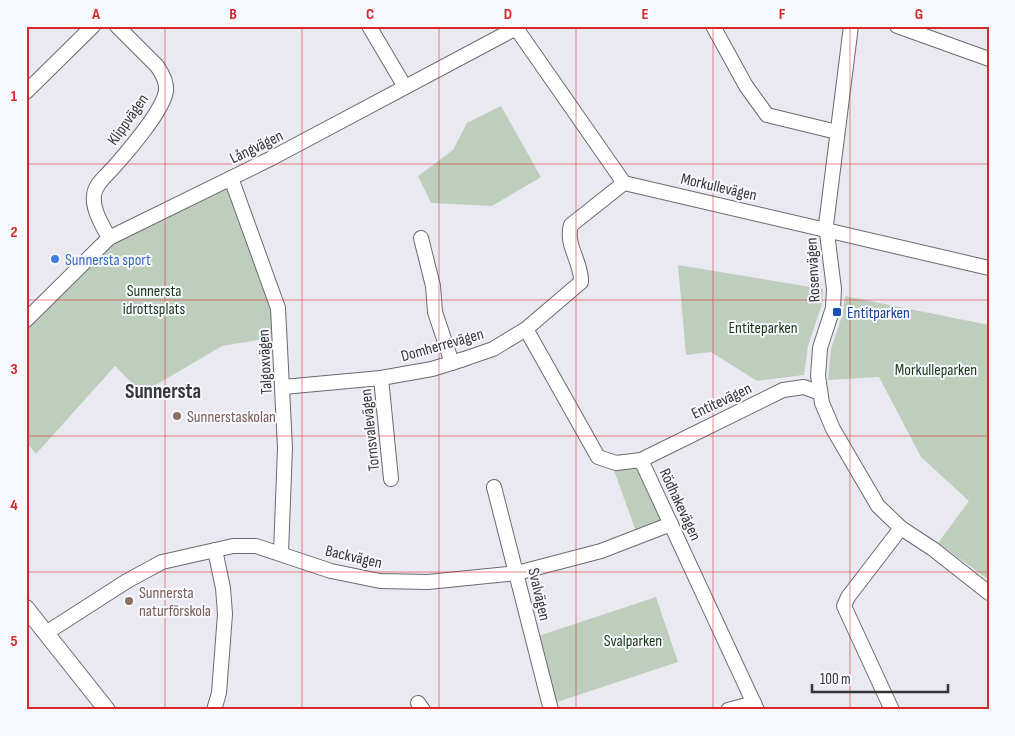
<svg xmlns="http://www.w3.org/2000/svg" width="1015" height="736" viewBox="0 0 1015 736" font-family="'Sofia Sans Condensed',sans-serif">
  <style>
    .green { fill: #becebc }
    .lines { fill: none; stroke-linecap: round; stroke-linejoin: round }
    .minor-casing { stroke: #6b6a72; stroke-width: 16 }
    .major-casing { stroke: #6b6a72; stroke-width: 18 }
    .minor { stroke: #fff; stroke-width: 14 }
    .major { stroke: #fff; stroke-width: 16 }
    .grid { fill: none; stroke: #d62828; stroke-width: 1; stroke-opacity: 0.55 }
    .shop-dot { fill: #3f7fe0; stroke: #f7f7fe; stroke-width: 2 }
    .transit-dot { fill: #1a4fb4; stroke: #f7f7fe; stroke-width: 2 }
    .education-dot { fill: #8d6e63; stroke: #f7f7fe; stroke-width: 2 }
    .labels { text-anchor: middle; stroke-width: 4; stroke-linejoin: round; paint-order: stroke }
    .street-label { font-size: 16px; fill: #353538; stroke: #f7f7fe }
    .shop-label { font-size: 16px; fill: #366cbe; stroke: #f7f7fe; text-anchor: start }
    .park-label { font-size: 16px; fill: #193a16; stroke: #f7f7fe }
    .transit-label { font-size: 16px; fill: #164399; stroke: #f7f7fe; text-anchor: start }
    .education-label { font-size: 16px; fill: #785e54; stroke: #f7f7fe; text-anchor: start }
    .district-label { font-size: 21px; font-weight: bold; fill: #353538; stroke: #f7f7fe }
    .neatline { fill: none; stroke: #d62828; stroke-width: 2 }
    .grid-label { font-size: 16px; text-anchor: middle; font-weight: bold; fill: #d62828 }
  </style>
  <rect width="100%" height="100%" fill="#eae9f2"/>
  <!-- green -->
  <g class="green">
    <polygon points="501,106 541,177 492,206 431,203 418,176 453,150 467,123"/>
    <polygon points="231,178 280,336 222,346 142,393 115,366 36,454 26,442 26,320 109,238"/>
    <polygon points="678,265 823,289 822,304 808,346 804,375 757,381 711,352 686,355"/>
    <polygon points="845,296 989,325 989,580 938,543 969,501 921,457 879,377 828,380 831,349 843,313"/>
    <polygon points="641,460 671,524 638,537 611,462"/>
    <polygon points="656,597 678,662 557,702 535,637"/>
  </g>
  <g class="lines">
    <!-- minor casing -->
    <g class="minor-casing">
      <g id="minor">
        <polyline points="369,26 405,87"/>
        <polyline points="713,26 746,86 767,115 837,132"/>
        <polyline points="851,26 826,225 834,289 833,308 820,348 819,363 818,376 822,403 833,429 878,506 901,528 933,549 989,593"/>
        <polyline points="897,26 989,59"/>
        <polyline points="516,28 624,183 989,268"/>
        <polyline points="26,92 93,26"/>
        <polyline points="231,178 278,308 285,448 281,553"/>
        <path d="M109,238C103,226 92,210 94,195C95,184 107,175 114,167C128,151 163,111 166,91C167,82 162,73 157,66L117,26"/>
        <polyline points="421,238 433,286 435,312 452,363"/>
        <polyline points="26,320 109,238 270,159 520,26"/>
        <polyline points="526,329 598,457 616,463 641,460 757,710"/>
        <polyline points="381,378 391,479"/>
        <path d="M283,387L381,378L432,369L464,359L493,349L526,329L581,282C582,262 565,246 571,225L624,183"/>
        <polyline points="641,460 783,390 804,387 820,393"/>
        <polyline points="494,487 551,710"/>
        <polyline points="46,633 127,581 162,562 233,546 256,546 331,571 380,581 428,582 517,573 601,551 671,524"/>
        <polyline points="418,703 423,710"/>
        <polyline points="214,710 219,693 225,614 223,588 215,550"/>
        <polyline points="728,710 754,703"/>
        <polyline points="892,710 844,606 848,597 901,528"/>
      </g>
    </g>
    <!-- major casing -->
    <g class="major-casing">
      <polyline id="major" points="26,608 107,710"/>
    </g>
    <!-- minor -->
    <use href="#minor" class="minor"/>
    <!-- major -->
    <use href="#major" class="major"/>
  </g>
  <!-- grid -->
  <path class="grid" d="M165,26V710M302,26V710M439,26V710M576,26V710M713,26V710M850,26V710M26,164H989M26,300H989M26,436H989M26,572H989"/>
  <!-- markers -->
  <circle class="shop-dot" cx="55" cy="259" r="5"/>
  <rect class="transit-dot" x="832" y="307" width="10" height="10" rx="2.5"/>
  <g class="education-dot">
    <circle cx="177" cy="416" r="5"/>
    <circle cx="129" cy="601" r="5"/>
  </g>
  <g class="labels">
    <!-- street labels -->
    <g class="street-label">
      <text transform="translate(127 119) rotate(-55)" y="6">Klippvägen</text>
      <text transform="translate(256 146) rotate(-26)" y="6">Långvägen</text>
      <text transform="translate(719 186) rotate(13)" y="6">Morkullevägen</text>
      <text transform="translate(812 270) rotate(-93)" y="6">Rosenvägen</text>
      <text transform="translate(442 344) rotate(-16)" y="6">Domherrevägen</text>
      <text transform="translate(264 362) rotate(-93)" y="6">Talgoxvägen</text>
      <text transform="translate(721 400) rotate(-25)" y="6">Entitevägen</text>
      <text transform="translate(369 430) rotate(-96)" y="6">Tornsvalevägen</text>
      <text transform="translate(681 504) rotate(65)" y="6">Rödhakevägen</text>
      <text transform="translate(354 556) rotate(13)" y="6">Backvägen</text>
      <text transform="translate(540 594) rotate(77)" y="6">Svalvägen</text>
    </g>
    <!-- shop labels -->
    <g class="shop-label">
      <text x="65" y="265">Sunnersta sport</text>
    </g>
    <!-- park labels -->
    <g class="park-label">
      <text x="154" y="296">Sunnersta<tspan x="154" dy="18">idrottsplats</tspan></text>
      <text x="763" y="333">Entiteparken</text>
      <text x="936" y="375">Morkulleparken</text>
      <text x="633" y="646">Svalparken</text>
    </g>
    <!-- transit labels -->
    <g class="transit-label">
      <text x="847" y="318">Entitparken</text>
    </g>
    <!-- education labels -->
    <g class="education-label">
      <text x="187" y="422">Sunnerstaskolan</text>
      <text x="139" y="598">Sunnersta<tspan x="139" dy="18">naturförskola</tspan></text>
    </g>
    <!-- district labels -->
    <g class="district-label">
      <text x="163" y="398">Sunnersta</text>
    </g>
  </g>
  <!-- border -->
  <rect width="1015" height="736" fill="none" stroke="#f7f7fe" stroke-width="55"/>
  <!-- scale -->
  <path d="M812 684v8h136v-8" fill="none" stroke="#353538" stroke-width="2.5"/>
  <text x="820" y="684" font-size="15" fill="#353538" stroke="#f7f7fe" stroke-width="4" paint-order="stroke">100 m</text>
  <rect x="28" y="28" width="960" height="680" class="neatline"/>
  <g class="grid-label">
    <text x="96" y="19">A</text>
    <text x="233" y="19">B</text>
    <text x="370" y="19">C</text>
    <text x="508" y="19">D</text>
    <text x="645" y="19">E</text>
    <text x="782" y="19">F</text>
    <text x="919" y="19">G</text>
    <text x="14" y="101">1</text>
    <text x="14" y="237">2</text>
    <text x="14" y="374">3</text>
    <text x="14" y="510">4</text>
    <text x="14" y="646">5</text>
  </g>
</svg>
